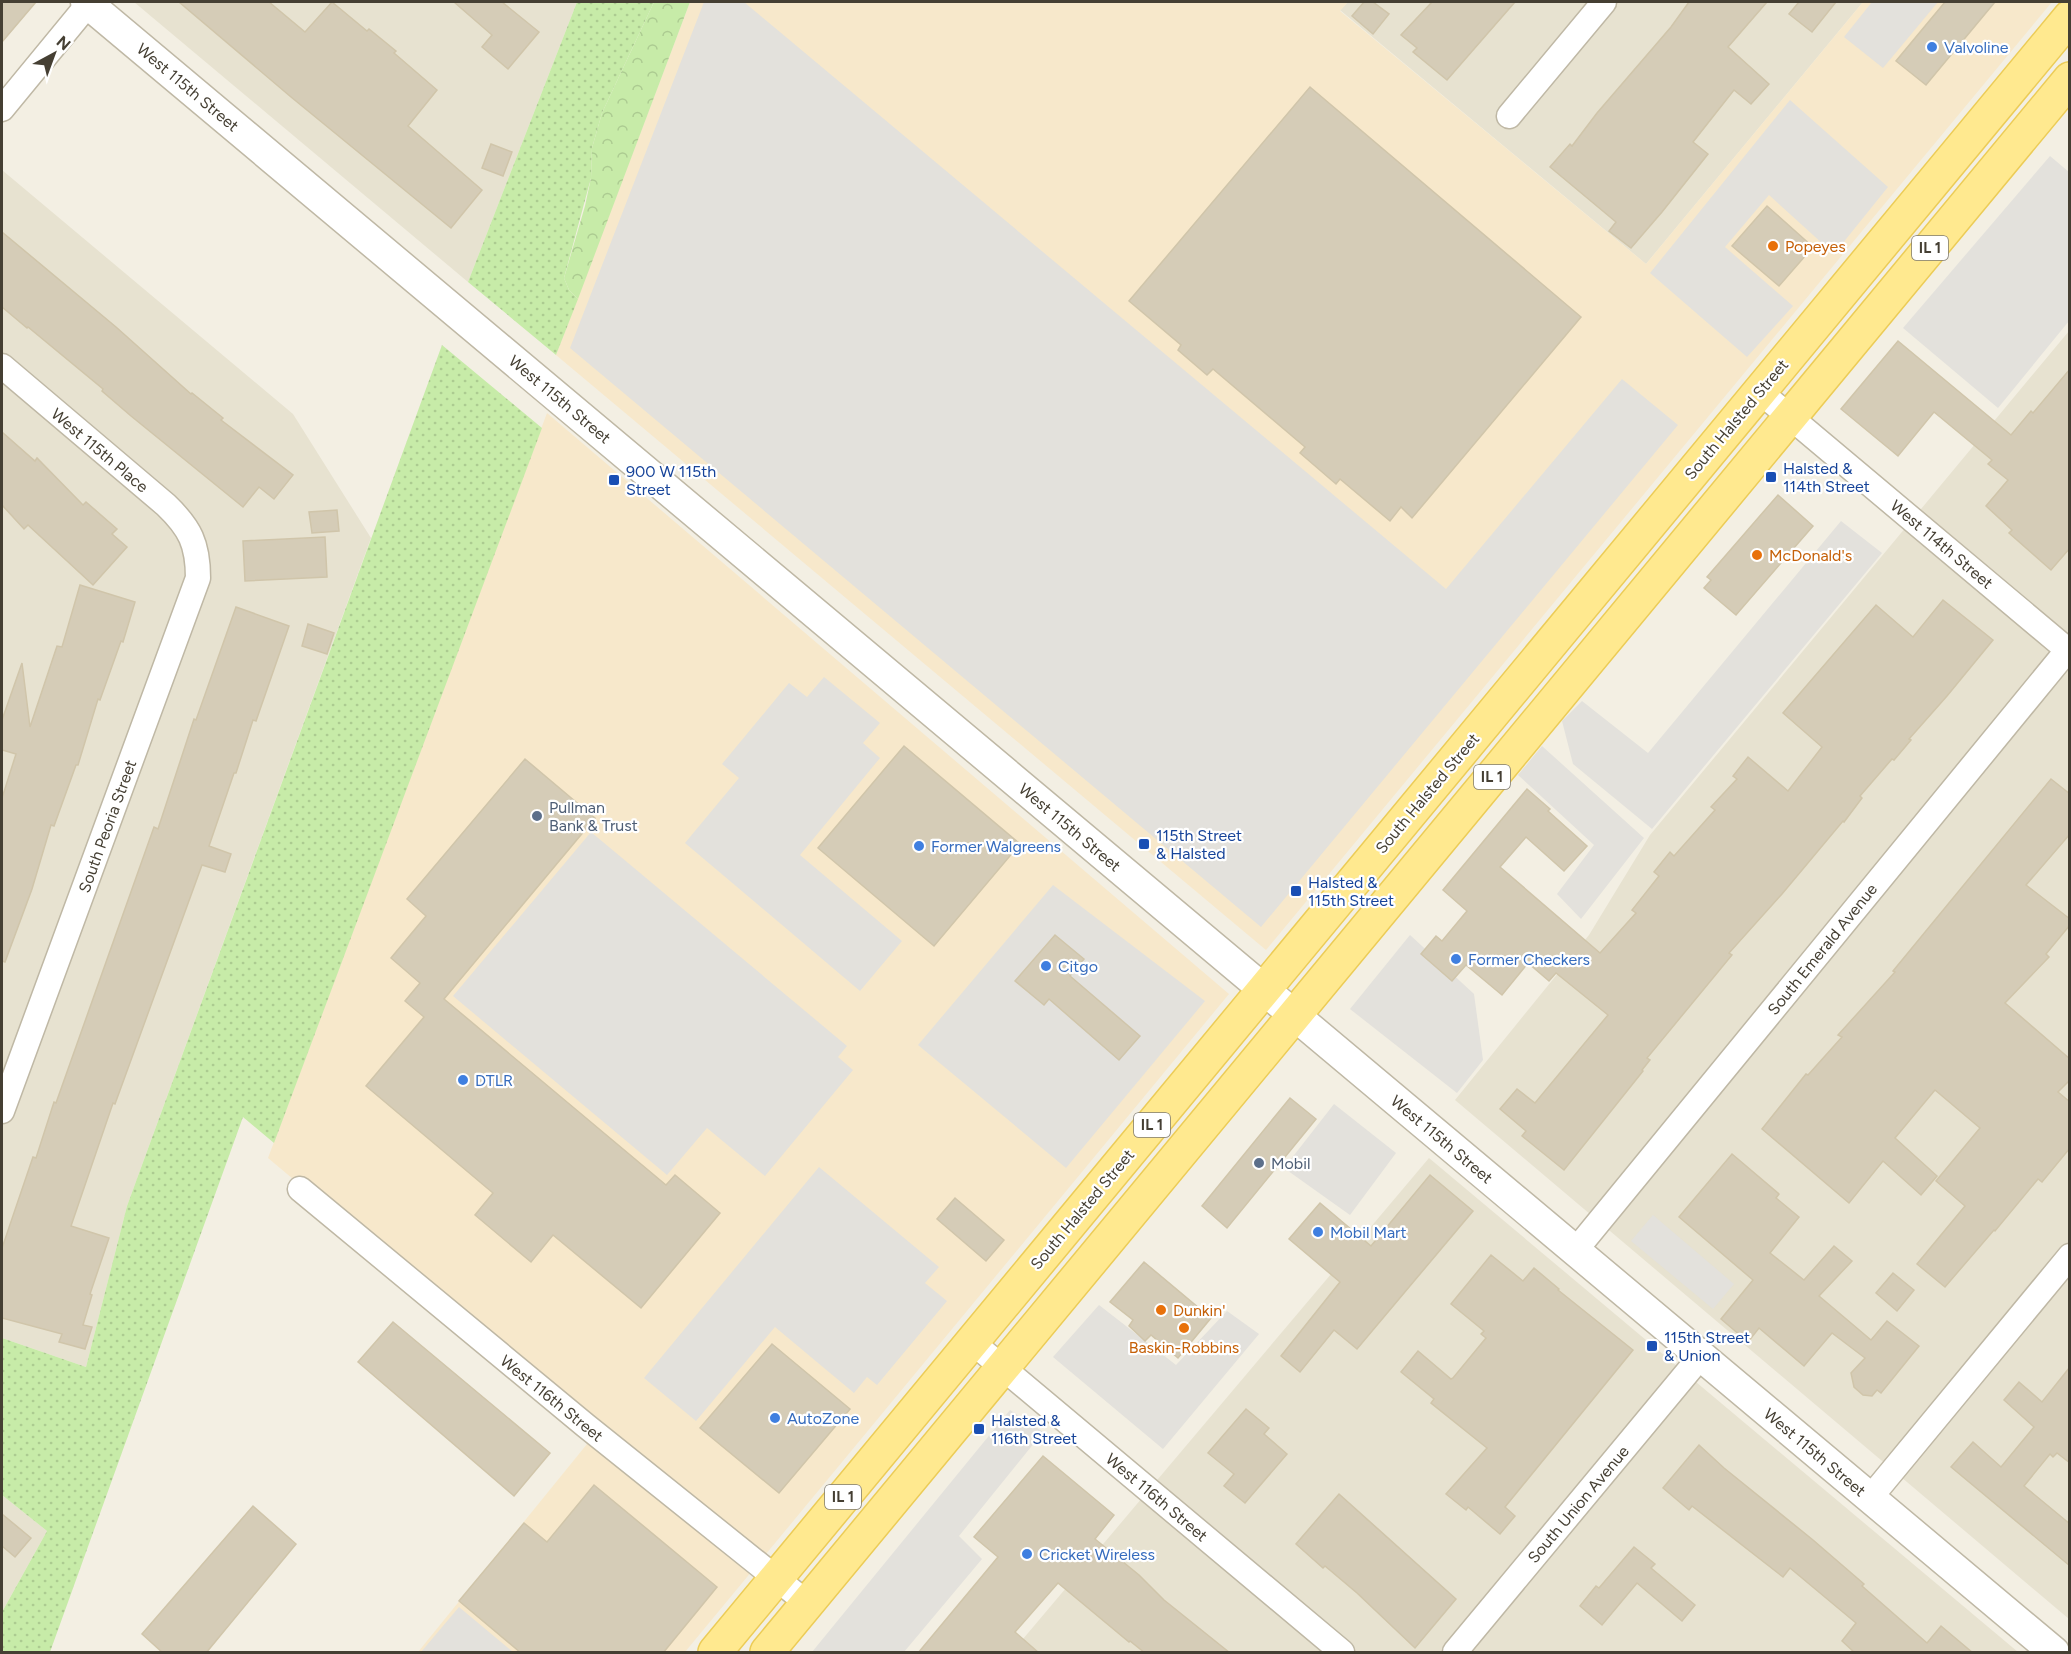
<svg xmlns="http://www.w3.org/2000/svg" width="2071" height="1654" viewBox="0 0 2071 1654" font-family="Figtree,sans-serif">
  <style>
    .residential { fill: #e7e2d0 }
    .commercial { fill: #f7e8cb }
    .grass { fill: url(#grass-dots) }
    .forest { fill: url(#forest-crowns) }
    .parking { fill: #e3e1dc }
    .building { fill: #d5ccb7; stroke: #d0c5aa; stroke-width: 1.5 }
    .lines { fill: none; stroke-linecap: round; stroke-linejoin: round }
    .minor-casing { stroke: #bfb8a5; stroke-width: 27 }
    .tertiary-casing { stroke: #bfb8a5; stroke-width: 33 }
    .primary-casing { stroke: #eccc57; stroke-width: 36 }
    .minor { stroke: #fff; stroke-width: 24 }
    .tertiary { stroke: #fff; stroke-width: 30 }
    .primary { stroke: #ffe98f; stroke-width: 33 }
    .shop-dot { fill: #3f7fe0; stroke: #fff; stroke-width: 2 }
    .food-dot { fill: #e8710a; stroke: #fff; stroke-width: 2 }
    .transit-dot { fill: #1a4fb4; stroke: #fff; stroke-width: 2 }
    .service-dot { fill: #5c6f8a; stroke: #fff; stroke-width: 2 }
    .labels { text-anchor: middle; stroke-width: 4.5; stroke-linejoin: round; paint-order: stroke }
    .shield { fill: #fff; stroke: #7d7970; stroke-width: 1.5 }
    .shield-label { font-size: 15px; font-weight: bold; fill: #453f33 }
    .shop-label { font-size: 16px; fill: #366cbe; stroke: #fff; text-anchor: start }
    .street-label { font-size: 16px; fill: #453f33; stroke: #fff }
    .food-label { font-size: 16px; fill: #c56008; stroke: #fff; text-anchor: start }
    .transit-label { font-size: 16px; fill: #164399; stroke: #fff; text-anchor: start }
    .service-label { font-size: 16px; fill: #4e5e75; stroke: #fff; text-anchor: start }
  </style>
  <defs>
    <pattern id="grass-dots" width="8" height="8" patternUnits="userSpaceOnUse" patternTransform="scale(1.5)"><rect width="8" height="8" fill="#c7eba8"/><path d="M2 2h.1M6 6h.1" fill="none" stroke="#accb91" stroke-width="1.8" stroke-linecap="round"/></pattern>
    <pattern id="forest-crowns" width="20" height="18" patternUnits="userSpaceOnUse" patternTransform="scale(1.5)"><rect width="20" height="18" fill="#c7eba8"/><path d="M2 6a3 3 0 1 1 6 0M12 15a3 3 0 1 1 6 0" fill="none" stroke="#accb91"/></pattern>
  </defs>
  <rect width="100%" height="100%" fill="#f3efe3"/>
  <!-- residential -->
  <g class="residential">
    <polygon points="134,2 577,2 468,282"/>
    <polygon points="1348,2 1863,2 1646,264 1340,10"/>
    <polygon points="2,170 293,414 371,538 127,1206 86,1367 2,1338"/>
    <polygon points="2069,331 2069,1619 1455,1100 1589,935 1650,835"/>
    <polygon points="1429,1158 2018,1652 1012,1652"/>
    <polygon points="2,1495 47,1531 2,1612"/>
  </g>
  <!-- commercial -->
  <g class="commercial">
    <polygon points="690,2 1348,2 1340,11 1646,264 1863,2 2052,2 1266,950 556,355"/>
    <polygon points="547,413 1229,994 685,1652 418,1652 596,1433 268,1158"/>
  </g>
  <!-- grass -->
  <g class="grass">
    <polygon points="577,2 654,2 602,113 592,148 591,178 564,278 569,290 578,299 556,355 468,282"/>
    <polygon points="442,345 542,428 274,1143 243,1117 50,1652 2,1652 2,1612 47,1531 2,1495 2,1338 86,1367 127,1206"/>
  </g>
  <!-- forest -->
  <polygon class="forest" points="654,2 690,2 578,299 569,290 564,278 585,206 591,178 592,148 602,113"/>
  <!-- parking -->
  <g class="parking">
    <polygon points="704,2 744,2 1446,589 1622,379 1678,425 1261,927 570,348"/>
    <polygon points="1872,2 1938,2 1883,68 1844,37"/>
    <polygon points="1790,100 1888,187 1834,254 1769,195 1725,247 1793,306 1747,357 1650,273"/>
    <polygon points="2050,156 2069,172 2069,321 1998,408 1903,328"/>
    <polygon points="1841,521 1882,553 1652,829 1573,764 1562,721 1582,701 1648,753"/>
    <polygon points="824,677 880,723 863,743 880,758 800,855 902,941 860,991 685,843 739,778 722,764 789,683 807,697"/>
    <polygon points="1542,746 1644,838 1581,919 1557,894 1594,845 1518,775"/>
    <polygon points="591,832 847,1046 838,1057 853,1070 765,1176 707,1128 667,1175 453,996"/>
    <polygon points="1053,885 1205,1001 1066,1168 918,1045"/>
    <polygon points="1410,935 1474,994 1483,1060 1457,1093 1350,1009"/>
    <polygon points="1334,1104 1396,1153 1350,1215 1284,1168"/>
    <polygon points="819,1167 939,1267 925,1283 947,1301 877,1385 867,1377 854,1393 775,1327 696,1421 644,1378"/>
    <polygon points="1653,1215 1734,1284 1713,1309 1631,1241"/>
    <polygon points="1099,1305 1176,1365 1227,1311 1259,1334 1163,1449 1053,1357"/>
    <polygon points="1010,1410 1043,1432 959,1536 982,1559 904,1652 812,1652"/>
    <polygon points="459,1607 513,1652 421,1652"/>
  </g>
  <!-- building -->
  <g class="building">
    <polygon points="2,2 36,2 2,42"/>
    <polygon points="179,2 269,2 305,32 332,2 367,31 369,29 396,51 394,53 437,90 408,126 482,190 451,228 291,97"/>
    <polygon points="454,2 502,2 539,32 508,69 482,47 492,35"/>
    <polygon points="1364,2 1373,2 1389,14 1373,34 1352,16"/>
    <polygon points="1432,2 1515,2 1447,80 1413,52 1417,48 1401,35"/>
    <polygon points="1689,2 1767,2 1728,47 1769,84 1751,104 1734,90 1693,142 1708,154 1662,212 1631,248 1609,231 1616,222 1550,167 1570,144 1572,146 1597,113 1671,27"/>
    <polygon points="1799,2 1836,2 1812,32 1789,14"/>
    <polygon points="1945,2 1995,2 1926,85 1896,61"/>
    <polygon points="1310,87 1581,317 1412,518 1401,507 1390,521 1340,479 1336,484 1300,453 1305,447 1213,369 1207,375 1178,350 1181,345 1129,301"/>
    <polygon points="491,144 512,152 503,176 482,168"/>
    <polygon points="1767,206 1813,247 1779,286 1732,246"/>
    <polygon points="2,232 116,327 191,394 192,393 223,418 221,420 293,475 274,499 259,487 243,507 131,416 102,391 103,389 28,327 27,328 2,307"/>
    <polygon points="1898,341 2011,435 2031,411 2033,413 2070,369 2070,548 2051,570 2009,533 2012,530 1986,506 2008,480 1988,464 1992,460 1934,412 1898,456 1841,409"/>
    <polygon points="2,432 35,461 37,458 83,505 86,502 117,529 112,534 127,547 93,585 28,525 24,529 2,505"/>
    <polygon points="1778,495 1813,526 1736,615 1704,588 1711,580 1707,577"/>
    <polygon points="337,510 339,531 312,533 309,512"/>
    <polygon points="325,537 327,577 245,581 243,541"/>
    <polygon points="80,585 135,602 123,642 121,641 100,700 98,699 78,765 76,765 54,826 51,825 32,889 5,962 2,961 2,798 16,754 2,750 2,720 22,663 30,727 57,646 62,647"/>
    <polygon points="1943,600 1993,640 1947,696 1909,739 1911,740 1894,760 1892,759 1860,796 1862,798 1844,822 1843,821 1782,894 1729,953 1732,955 1647,1058 1650,1060 1642,1070 1643,1071 1564,1170 1522,1136 1526,1131 1500,1109 1517,1089 1535,1103 1608,1015 1556,973 1549,981 1528,963 1502,995 1466,965 1452,981 1421,954 1436,936 1442,941 1467,911 1443,890 1527,789 1550,809 1548,811 1587,846 1564,871 1526,837 1500,867 1600,953 1636,913 1632,910 1659,876 1654,872 1670,852 1674,856 1715,810 1711,807 1737,779 1733,776 1748,757 1788,791 1822,747 1783,713 1876,605 1913,637"/>
    <polygon points="236,607 289,626 256,721 253,720 236,773 234,773 209,846 231,854 225,872 202,865 115,1104 113,1103 71,1226 109,1238 90,1294 92,1295 83,1325 92,1327 85,1349 59,1342 62,1334 2,1318 2,1248 33,1157 36,1158 54,1102 56,1103 154,827 158,829 194,719 196,720"/>
    <polygon points="308,624 334,633 327,654 302,646"/>
    <polygon points="904,746 1020,844 934,946 818,848"/>
    <polygon points="525,759 595,818 444,999 666,1185 675,1175 720,1213 641,1308 553,1235 531,1262 475,1215 493,1193 366,1086 424,1017 405,1001 420,983 391,958 426,916 407,899"/>
    <polygon points="2051,779 2070,794 2070,834 2026,885 2070,919 2070,925 2046,954 2049,957 2005,1003 2070,1059 2070,1080 2058,1092 2070,1102 2070,1148 2042,1182 2038,1179 1995,1231 1994,1230 1945,1287 1917,1264 1965,1206 1936,1181 1980,1128 1935,1090 1895,1138 1937,1176 1921,1195 1883,1161 1849,1203 1762,1129 1806,1074 1808,1075 1842,1037 1838,1035 1895,972 1893,971"/>
    <polygon points="1055,935 1084,959 1070,976 1140,1036 1119,1060 1049,999 1044,1005 1015,981"/>
    <polygon points="1290,1098 1316,1119 1227,1228 1202,1206"/>
    <polygon points="1732,1154 1779,1194 1776,1198 1799,1217 1770,1253 1804,1280 1834,1246 1852,1261 1819,1296 1871,1340 1887,1321 1919,1346 1881,1393 1877,1390 1872,1396 1863,1395 1854,1387 1851,1373 1865,1358 1832,1333 1804,1366 1759,1328 1748,1342 1721,1319 1753,1280 1679,1217"/>
    <polygon points="1430,1175 1473,1211 1357,1349 1334,1330 1300,1372 1281,1356 1340,1282 1289,1239 1320,1203 1371,1246"/>
    <polygon points="955,1198 1004,1240 986,1261 937,1219"/>
    <polygon points="1491,1255 1523,1281 1534,1268 1559,1289 1558,1290 1633,1350 1505,1507 1515,1516 1500,1534 1468,1507 1466,1510 1446,1494 1487,1448 1431,1403 1434,1399 1401,1372 1418,1351 1451,1379 1453,1378 1486,1338 1481,1334 1484,1331 1451,1304"/>
    <polygon points="1144,1262 1211,1318 1178,1358 1151,1335 1145,1341 1129,1326 1133,1320 1110,1302"/>
    <polygon points="1893,1273 1914,1290 1897,1311 1876,1293"/>
    <polygon points="393,1322 550,1453 514,1496 358,1362"/>
    <polygon points="772,1344 850,1409 779,1493 700,1428"/>
    <polygon points="2070,1367 2070,1463 2057,1453 2053,1457 2050,1454 2024,1486 2070,1524 2070,1566 1951,1467 1973,1442 2001,1467 2034,1427 2004,1400 2019,1382 2042,1402"/>
    <polygon points="1246,1409 1269,1428 1264,1434 1287,1454 1245,1503 1224,1486 1234,1474 1208,1453"/>
    <polygon points="1699,1445 1724,1468 1813,1540 1864,1584 1862,1586 1927,1643 1941,1626 1973,1653 1855,1653 1842,1641 1856,1623 1790,1568 1783,1577 1692,1506 1689,1510 1663,1488"/>
    <polygon points="1043,1456 1114,1515 1095,1539 1139,1575 1164,1600 1230,1653 1145,1653 1130,1641 1129,1642 1058,1583 1015,1632 1039,1653 918,1653 998,1557 974,1537"/>
    <polygon points="594,1485 717,1587 663,1653 521,1653 459,1601 524,1523 547,1542"/>
    <polygon points="1339,1494 1456,1599 1415,1648 1357,1593 1325,1566 1323,1568 1296,1544"/>
    <polygon points="253,1506 296,1544 206,1653 163,1653 142,1634"/>
    <polygon points="2,1514 31,1538 15,1557 2,1546"/>
    <polygon points="1634,1547 1655,1564 1651,1568 1695,1605 1682,1621 1637,1583 1602,1625 1580,1606 1596,1586 1599,1588"/>
  </g>
  <g class="lines">
    <!-- minor casing -->
    <g class="minor-casing">
      <g id="minor">
        <polyline points="2,109 90,2"/>
        <polyline points="1509,116 1604,2"/>
        <path d="M2,366L166,505C190,528 198,544 198,578L2,1111"/>
        <polyline points="1759,391 2070,652"/>
        <polyline points="300,1189 585,1425 807,1603"/>
        <polyline points="1575,1251 2070,647"/>
        <polyline points="972,1342 1342,1652"/>
        <polyline points="1870,1498 2070,1256"/>
        <polyline points="1455,1652 1701,1356"/>
      </g>
    </g>
    <!-- tertiary casing -->
    <g class="tertiary-casing">
      <polyline id="tertiary" points="86,2 2054,1652"/>
    </g>
    <!-- primary casing -->
    <g class="primary-casing">
      <g id="primary">
        <polyline points="715,1652 2070,17"/>
        <polyline points="767,1652 2070,79"/>
      </g>
    </g>
    <!-- minor -->
    <use href="#minor" class="minor"/>
    <!-- tertiary -->
    <use href="#tertiary" class="tertiary"/>
    <!-- primary -->
    <use href="#primary" class="primary"/>
  </g>
  <!-- markers -->
  <g class="shop-dot">
    <circle cx="1932" cy="47" r="6"/>
    <circle cx="919" cy="846" r="6"/>
    <circle cx="1456" cy="959" r="6"/>
    <circle cx="1046" cy="966" r="6"/>
    <circle cx="463" cy="1080" r="6"/>
    <circle cx="1318" cy="1232" r="6"/>
    <circle cx="775" cy="1418" r="6"/>
    <circle cx="1027" cy="1554" r="6"/>
  </g>
  <g class="food-dot">
    <circle cx="1773" cy="246" r="6"/>
    <circle cx="1757" cy="555" r="6"/>
    <circle cx="1161" cy="1310" r="6"/>
    <circle cx="1184" cy="1328" r="6"/>
  </g>
  <g class="transit-dot">
    <rect x="1765" y="471" width="12" height="12" rx="3"/>
    <rect x="608" y="474" width="12" height="12" rx="3"/>
    <rect x="1138" y="838" width="12" height="12" rx="3"/>
    <rect x="1290" y="885" width="12" height="12" rx="3"/>
    <rect x="1646" y="1340" width="12" height="12" rx="3"/>
    <rect x="973" y="1423" width="12" height="12" rx="3"/>
  </g>
  <g class="service-dot">
    <circle cx="537" cy="816" r="6"/>
    <circle cx="1259" cy="1163" r="6"/>
  </g>
  <g class="labels">
    <!-- shield labels -->
    <g class="shield">
      <rect x="1912" y="236" width="36" height="24" rx="4.5"/>
      <rect x="1474" y="765" width="36" height="24" rx="4.5"/>
      <rect x="1134" y="1113" width="36" height="24" rx="4.5"/>
      <rect x="825" y="1485" width="36" height="24" rx="4.5"/>
    </g>
    <g class="shield-label">
      <text x="1930" y="253">IL 1</text>
      <text x="1492" y="782">IL 1</text>
      <text x="1152" y="1130">IL 1</text>
      <text x="843" y="1502">IL 1</text>
    </g>
    <!-- shop labels -->
    <g class="shop-label">
      <text x="1944" y="53">Valvoline</text>
      <text x="931" y="852">Former Walgreens</text>
      <text x="1468" y="965">Former Checkers</text>
      <text x="1058" y="972">Citgo</text>
      <text x="475" y="1086">DTLR</text>
      <text x="1330" y="1238">Mobil Mart</text>
      <text x="787" y="1424">AutoZone</text>
      <text x="1039" y="1560">Cricket Wireless</text>
    </g>
    <!-- street labels -->
    <g class="street-label">
      <text transform="translate(188 87) rotate(40)" y="6">West 115th Street</text>
      <text transform="translate(560 399) rotate(40)" y="6">West 115th Street</text>
      <text transform="translate(1736 419) rotate(-50)" y="6">South Halsted Street</text>
      <text transform="translate(100 450) rotate(40)" y="6">West 115th Place</text>
      <text transform="translate(1942 544) rotate(40)" y="6">West 114th Street</text>
      <text transform="translate(1427 793) rotate(-50)" y="6">South Halsted Street</text>
      <text transform="translate(107 826) rotate(-70)" y="6">South Peoria Street</text>
      <text transform="translate(1070 827) rotate(40)" y="6">West 115th Street</text>
      <text transform="translate(1822 949) rotate(-51)" y="6">South Emerald Avenue</text>
      <text transform="translate(1442 1139) rotate(40)" y="6">West 115th Street</text>
      <text transform="translate(1082 1209) rotate(-50)" y="6">South Halsted Street</text>
      <text transform="translate(552 1398) rotate(39)" y="6">West 116th Street</text>
      <text transform="translate(1815 1452) rotate(40)" y="6">West 115th Street</text>
      <text transform="translate(1157 1497) rotate(40)" y="6">West 116th Street</text>
      <text transform="translate(1578 1504) rotate(-50)" y="6">South Union Avenue</text>
    </g>
    <!-- food labels -->
    <g class="food-label">
      <text x="1785" y="252">Popeyes</text>
      <text x="1769" y="561">McDonald's</text>
      <text x="1173" y="1316">Dunkin'</text>
      <text x="1184" y="1353" text-anchor="middle">Baskin-Robbins</text>
    </g>
    <!-- transit labels -->
    <g class="transit-label">
      <text x="1783" y="474">Halsted &amp;<tspan x="1783" dy="18">114th Street</tspan></text>
      <text x="626" y="477">900 W 115th<tspan x="626" dy="18">Street</tspan></text>
      <text x="1156" y="841">115th Street<tspan x="1156" dy="18">&amp; Halsted</tspan></text>
      <text x="1308" y="888">Halsted &amp;<tspan x="1308" dy="18">115th Street</tspan></text>
      <text x="1664" y="1343">115th Street<tspan x="1664" dy="18">&amp; Union</tspan></text>
      <text x="991" y="1426">Halsted &amp;<tspan x="991" dy="18">116th Street</tspan></text>
    </g>
    <!-- service labels -->
    <g class="service-label">
      <text x="549" y="813">Pullman<tspan x="549" dy="18">Bank &amp; Trust</tspan></text>
      <text x="1271" y="1169">Mobil</text>
    </g>
  </g>
  <!-- border -->
  <rect width="2071" height="1654" fill="none" stroke="#453f33" stroke-width="6"/>
  <!-- north arrow -->
  <g transform="translate(54 54) rotate(41)" stroke="#ffffff" stroke-width="4.5" paint-order="stroke">
  <path d="M0-4.5L10 22L0 15L-10 22Z" fill="#453f33"/>
  <text y="-9" font-size="16" font-weight="bold" text-anchor="middle" fill="#453f33">N</text>
  </g>
</svg>
